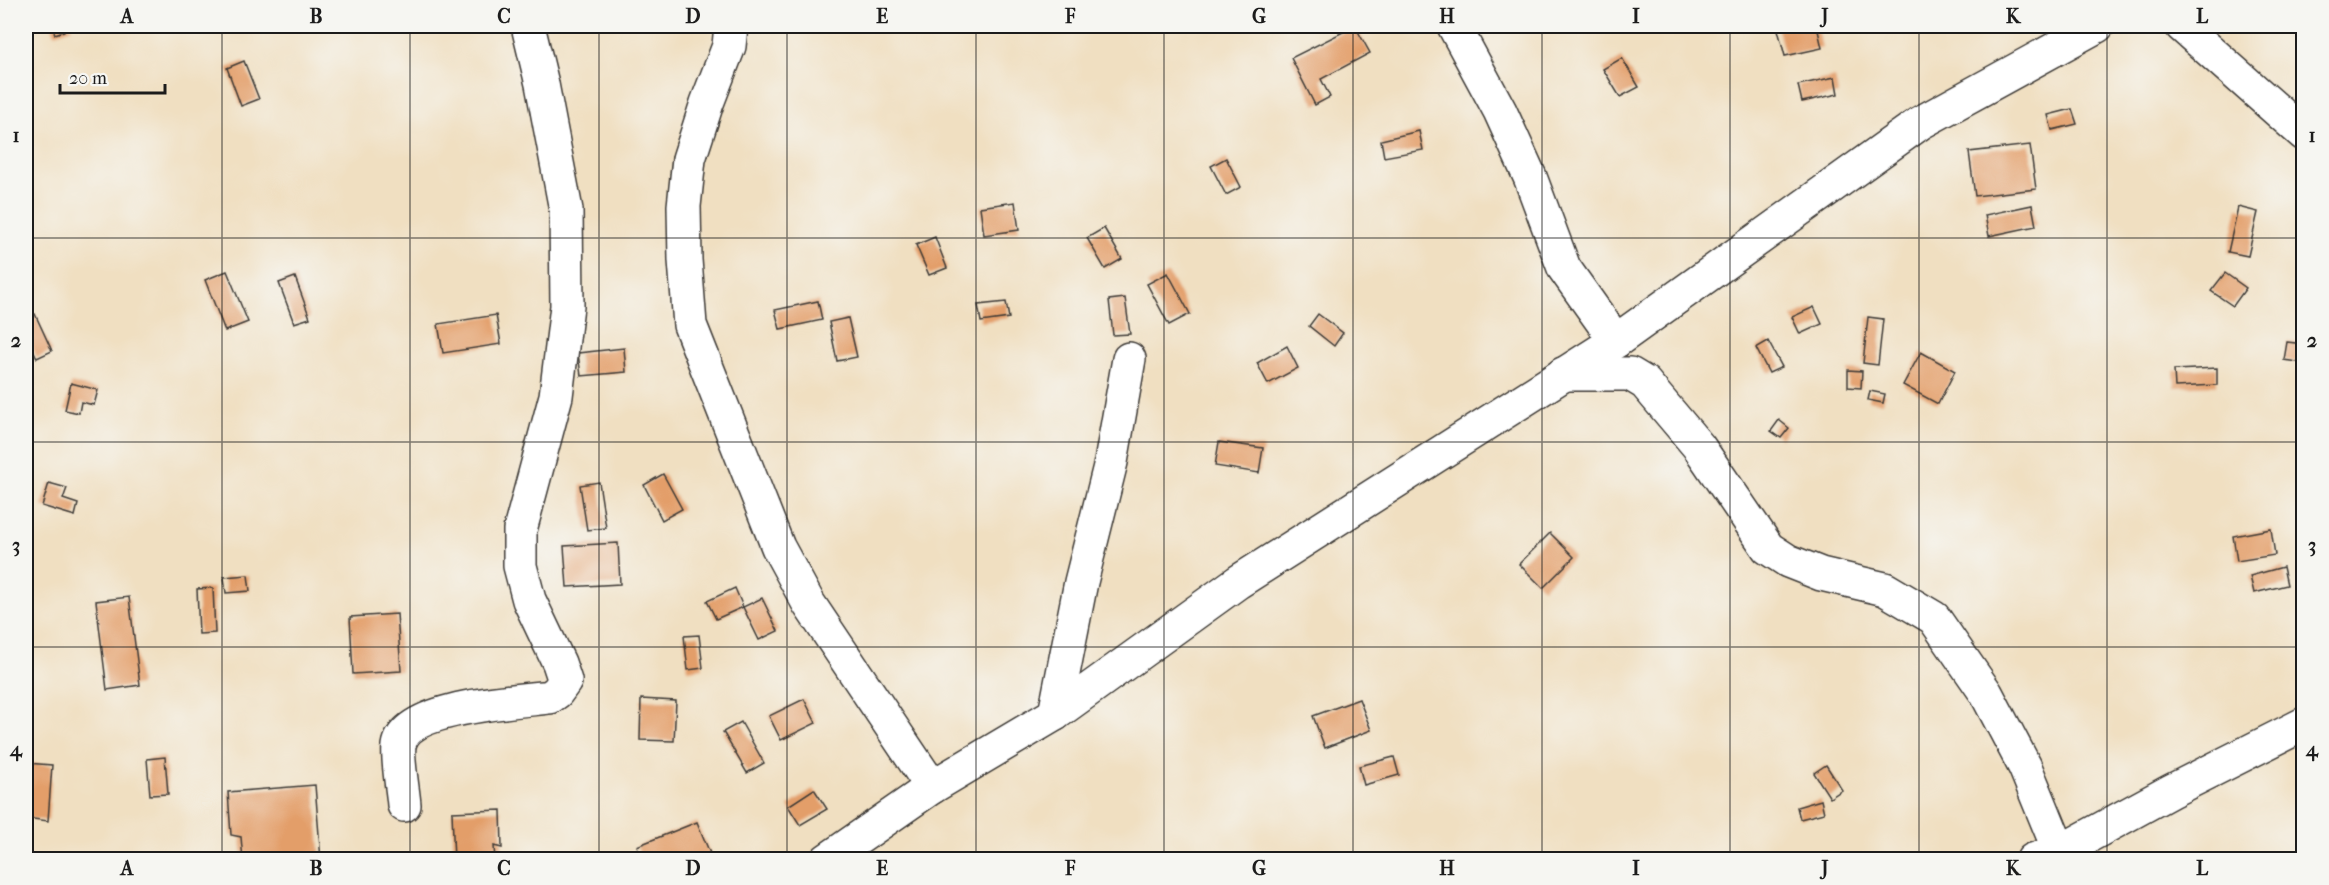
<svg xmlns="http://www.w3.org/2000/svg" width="2329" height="885" viewBox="0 0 2329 885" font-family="'IM FELL French Canon',serif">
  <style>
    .building { fill: #e39e69 }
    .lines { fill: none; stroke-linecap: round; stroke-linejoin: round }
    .minor-casing { stroke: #3c3935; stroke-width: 36 }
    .minor { stroke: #fff; stroke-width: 33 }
    .grid { fill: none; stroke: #1c1c1c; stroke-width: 1.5; stroke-opacity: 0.55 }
    .neatline { fill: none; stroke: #1c1c1c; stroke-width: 2 }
    .grid-label { font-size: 20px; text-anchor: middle; font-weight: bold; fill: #1c1c1c }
  </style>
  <rect width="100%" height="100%" fill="#f6f6f2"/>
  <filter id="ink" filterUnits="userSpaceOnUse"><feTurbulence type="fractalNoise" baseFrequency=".0167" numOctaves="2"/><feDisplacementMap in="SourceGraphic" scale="12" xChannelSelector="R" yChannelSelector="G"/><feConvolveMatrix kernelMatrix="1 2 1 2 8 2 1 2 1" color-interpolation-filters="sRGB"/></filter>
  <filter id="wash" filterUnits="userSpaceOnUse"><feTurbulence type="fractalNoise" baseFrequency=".008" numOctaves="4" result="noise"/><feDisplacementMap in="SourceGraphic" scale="24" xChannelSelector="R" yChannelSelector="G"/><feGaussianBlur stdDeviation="1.35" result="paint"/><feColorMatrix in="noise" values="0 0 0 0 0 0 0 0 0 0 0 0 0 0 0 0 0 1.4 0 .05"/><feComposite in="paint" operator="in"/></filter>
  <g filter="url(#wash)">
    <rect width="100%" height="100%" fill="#f0dfc1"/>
    <g id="blocks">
      <!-- building -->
      <g class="building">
        <polygon points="52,26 71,26 72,28 55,34"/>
        <polygon points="1355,26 1370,53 1321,79 1330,97 1315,105 1291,58"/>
        <polygon points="1777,26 1817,26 1822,48 1785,56"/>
        <polygon points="1622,58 1639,87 1620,97 1603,69"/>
        <polygon points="244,61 259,99 241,106 227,68"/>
        <polygon points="1835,77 1838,94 1802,102 1798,85"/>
        <polygon points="2072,109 2077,124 2052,130 2048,115"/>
        <polygon points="1419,131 1423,150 1384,157 1381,140"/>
        <polygon points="2030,145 2036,189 1975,196 1969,152"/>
        <polygon points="1226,158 1241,187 1226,195 1211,166"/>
        <polygon points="1015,202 1019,230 984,235 980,207"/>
        <polygon points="2032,205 2036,226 1989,236 1985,215"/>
        <polygon points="2238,207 2258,212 2248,256 2228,252"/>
        <polygon points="1104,228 1122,259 1105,269 1087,238"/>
        <polygon points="935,237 947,268 929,275 916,245"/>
        <polygon points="227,271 248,322 225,331 205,280"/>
        <polygon points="1168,273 1190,314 1169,325 1147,284"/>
        <polygon points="2225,273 2246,288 2233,306 2211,291"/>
        <polygon points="295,277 310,318 294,323 279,283"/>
        <polygon points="1125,298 1130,334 1113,335 1109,300"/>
        <polygon points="818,301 822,320 780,329 775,310"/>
        <polygon points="1006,302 1009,318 981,322 978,305"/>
        <polygon points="1814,307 1822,324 1800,334 1792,317"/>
        <polygon points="35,314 52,351 37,358 26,334 26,318"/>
        <polygon points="1318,314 1343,333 1334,346 1309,326"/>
        <polygon points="496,315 501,344 443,353 438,324"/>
        <polygon points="1868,317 1883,319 1878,365 1863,363"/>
        <polygon points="848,318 857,357 837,361 829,322"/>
        <polygon points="1768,341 1782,367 1769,373 1756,348"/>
        <polygon points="2287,342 2304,344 2304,363 2284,360"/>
        <polygon points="1287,346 1298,368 1268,384 1257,363"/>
        <polygon points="624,348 626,372 581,376 578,353"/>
        <polygon points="1921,352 1955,371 1938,404 1903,385"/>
        <polygon points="2217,368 2217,385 2175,387 2174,370"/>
        <polygon points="1848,370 1862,371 1861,388 1848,387"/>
        <polygon points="71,383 98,390 94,405 81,402 79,413 65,410"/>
        <polygon points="1870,391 1885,394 1883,403 1868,400"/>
        <polygon points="1779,420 1789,428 1781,438 1771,431"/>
        <polygon points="1219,442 1263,448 1259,473 1215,466"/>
        <polygon points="663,474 682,509 662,520 644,485"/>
        <polygon points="599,482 606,528 587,530 580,485"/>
        <polygon points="49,483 67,488 63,499 78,504 75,516 42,506"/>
        <polygon points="2271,529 2275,555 2237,561 2233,536"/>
        <polygon points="1550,533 1574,557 1543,588 1519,564"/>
        <polygon points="618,543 620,584 567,587 564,546"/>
        <polygon points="2283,567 2287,585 2254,593 2250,576"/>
        <polygon points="248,575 250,591 226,593 224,577"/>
        <polygon points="213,588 215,633 199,634 197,589"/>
        <polygon points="735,588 743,607 716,619 707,601"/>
        <polygon points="129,597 140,685 107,690 96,601"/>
        <polygon points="762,598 778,631 759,640 743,607"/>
        <polygon points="397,614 401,671 353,674 350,617"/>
        <polygon points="699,635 703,668 688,670 684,636"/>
        <polygon points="641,699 676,701 674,741 640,740"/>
        <polygon points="804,699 816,723 781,740 769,716"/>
        <polygon points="1359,699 1371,730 1325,748 1313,716"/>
        <polygon points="741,722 764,763 747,773 723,732"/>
        <polygon points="165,757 168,794 150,795 147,759"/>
        <polygon points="1394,757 1399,775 1364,785 1359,766"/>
        <polygon points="26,763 52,765 48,821 26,818 29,780 26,780"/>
        <polygon points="1826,765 1842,790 1830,798 1814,773"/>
        <polygon points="315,785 321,860 243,860 241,837 231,835 228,792"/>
        <polygon points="814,789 827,809 800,825 788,806"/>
        <polygon points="1821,800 1824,813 1800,819 1797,807"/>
        <polygon points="501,810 502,848 494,846 495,860 454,860 452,812"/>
        <polygon points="697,822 711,856 703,860 642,860 637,846"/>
      </g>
    </g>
  </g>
  <g filter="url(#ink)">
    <use href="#blocks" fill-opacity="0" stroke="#3c3935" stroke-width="1.5"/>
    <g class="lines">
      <!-- minor casing -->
      <g class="minor-casing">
        <g id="minor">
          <polyline points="731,26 729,46 707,103 689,159 684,206 685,260 690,325 778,547 809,604 932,787"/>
          <polyline points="1454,26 1500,111 1530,177 1564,268 1616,341"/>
          <polyline points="2182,26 2304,134"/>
          <polyline points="1563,374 1630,374 1645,383 1699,447 1768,548 1788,561 1821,574 1885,589 1934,618 1986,693 2025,767 2063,860"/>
          <polyline points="1055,714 1081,582 1111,462 1129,359"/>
          <path d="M404,805C403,790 397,760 399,746C405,706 518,701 550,697L557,692L565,681L559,663L529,600L520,566V530L556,396L567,306L566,210L542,84L528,26"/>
          <polyline points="827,860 932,787 1055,714 1238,582 1616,341 1920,123 2097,26"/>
          <polyline points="2033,860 2061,851 2171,791 2304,724"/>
        </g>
      </g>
      <!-- minor -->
      <use href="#minor" class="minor"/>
    </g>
  </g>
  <!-- grid -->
  <path class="grid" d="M222,26V860M410,26V860M599,26V860M787,26V860M976,26V860M1164,26V860M1353,26V860M1542,26V860M1730,26V860M1919,26V860M2107,26V860M26,238H2304M26,442H2304M26,647H2304"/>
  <!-- margin -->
  <rect width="2329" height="885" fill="none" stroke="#f6f6f2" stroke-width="66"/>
  <!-- scale -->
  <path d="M60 84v9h105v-9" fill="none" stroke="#1c1c1c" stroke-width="3"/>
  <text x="69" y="84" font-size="18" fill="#1c1c1c" stroke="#f6f6f2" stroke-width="4.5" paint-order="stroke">20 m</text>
  <rect x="33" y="33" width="2263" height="819" class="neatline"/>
  <g class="grid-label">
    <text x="127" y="23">A</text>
    <text x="316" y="23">B</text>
    <text x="504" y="23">C</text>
    <text x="693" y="23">D</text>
    <text x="882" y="23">E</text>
    <text x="1070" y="23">F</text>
    <text x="1259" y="23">G</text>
    <text x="1447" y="23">H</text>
    <text x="1636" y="23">I</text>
    <text x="1825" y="23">J</text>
    <text x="2013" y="23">K</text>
    <text x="2202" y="23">L</text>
    <text x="16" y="142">1</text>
    <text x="2312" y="142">1</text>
    <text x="16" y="347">2</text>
    <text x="2312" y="347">2</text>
    <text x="16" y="552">3</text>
    <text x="2312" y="552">3</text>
    <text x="16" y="756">4</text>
    <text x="2312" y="756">4</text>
    <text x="127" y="875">A</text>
    <text x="316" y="875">B</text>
    <text x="504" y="875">C</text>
    <text x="693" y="875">D</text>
    <text x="882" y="875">E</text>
    <text x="1070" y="875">F</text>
    <text x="1259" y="875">G</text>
    <text x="1447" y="875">H</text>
    <text x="1636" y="875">I</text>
    <text x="1825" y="875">J</text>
    <text x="2013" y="875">K</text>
    <text x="2202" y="875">L</text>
  </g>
</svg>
